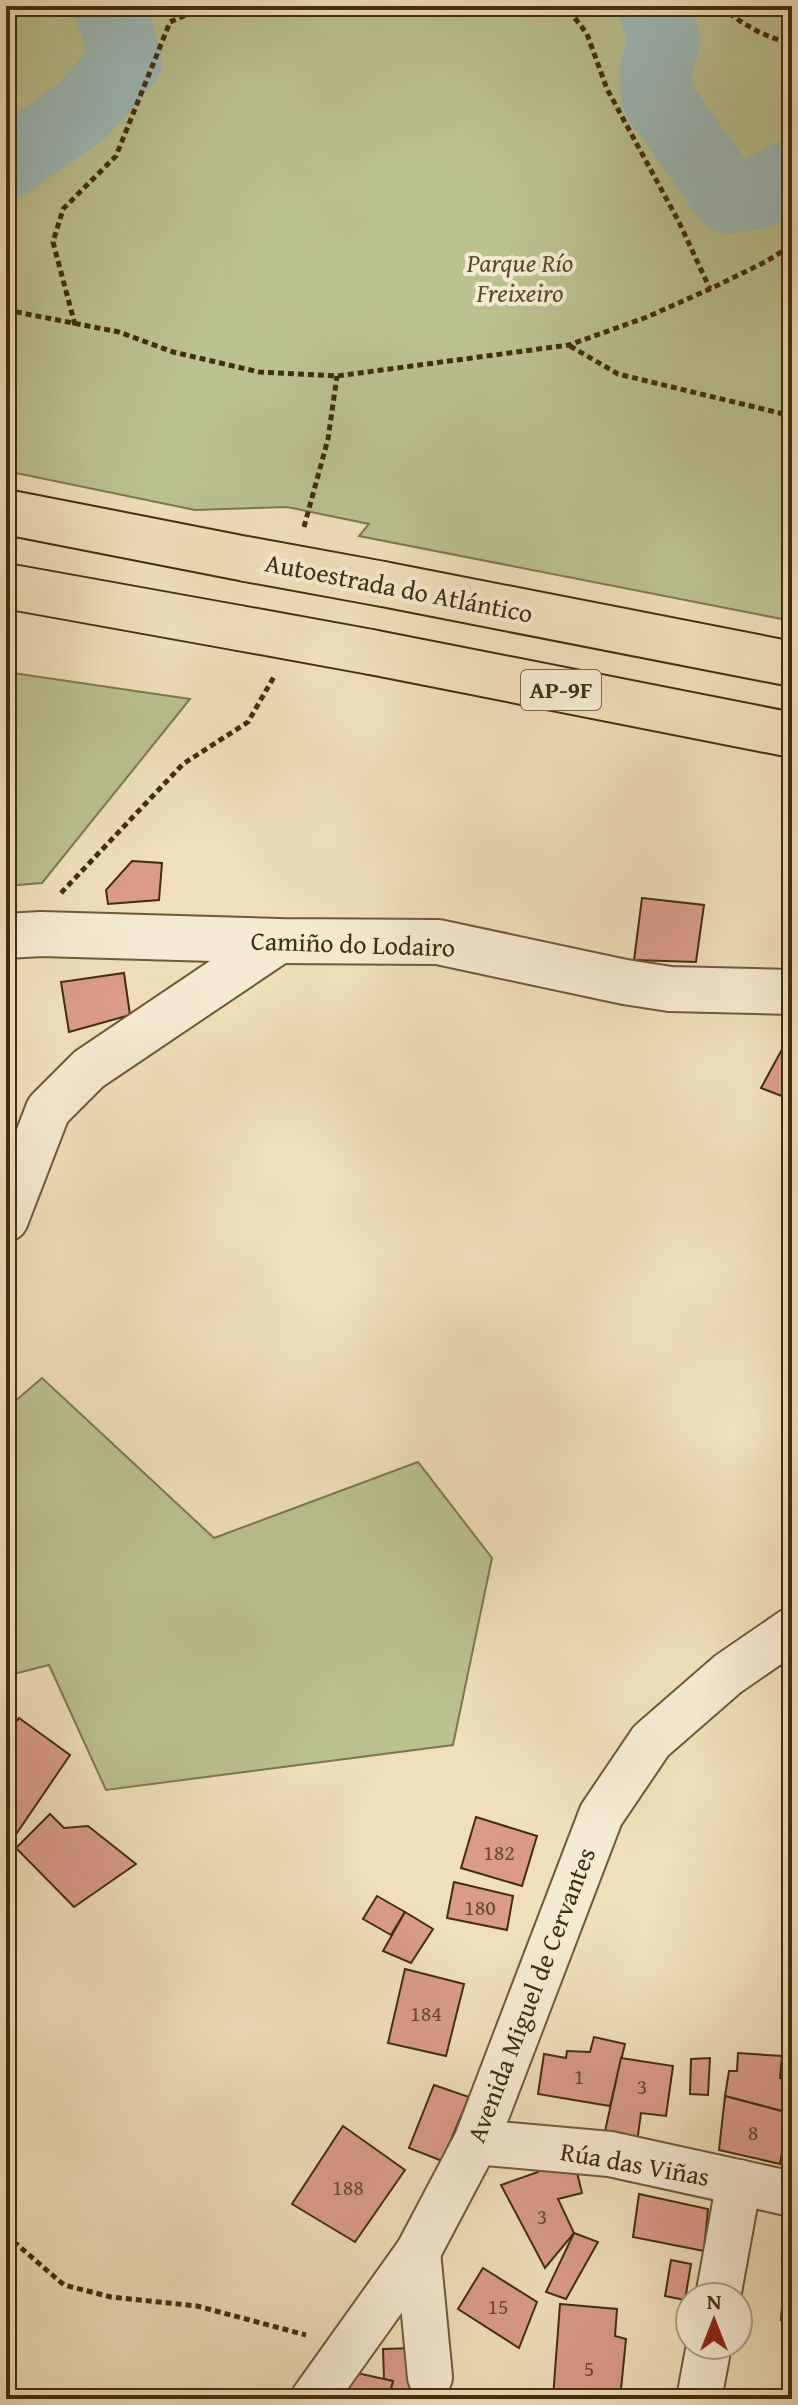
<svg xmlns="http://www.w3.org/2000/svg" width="798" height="2405" viewBox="0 0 798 2405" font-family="'Gentium Book Plus',serif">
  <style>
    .green { fill: #bbc18f; stroke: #7e784f; stroke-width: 2 }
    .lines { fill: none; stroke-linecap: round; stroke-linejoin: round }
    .river { stroke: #9dbab9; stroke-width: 72 }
    .building { fill: #db9b8b; stroke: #422e0f; stroke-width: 2 }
    .minor-casing { stroke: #6d5a3a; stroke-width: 48 }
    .highway-casing { stroke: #422e0f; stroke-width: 48 }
    .path { stroke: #422e0f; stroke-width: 5; stroke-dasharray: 6 4; stroke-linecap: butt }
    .minor { stroke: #f5ead3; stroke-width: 44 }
    .highway { stroke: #efdfbb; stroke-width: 44 }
    .highway-bridge-casing { stroke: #422e0f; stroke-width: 48; stroke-linecap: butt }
    .highway-bridge { stroke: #efdfbb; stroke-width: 44 }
    .labels { text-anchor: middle; stroke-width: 8; stroke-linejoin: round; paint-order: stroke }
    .number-label { font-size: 22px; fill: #68492e }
    .shield { fill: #f5ead3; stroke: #78664a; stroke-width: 2 }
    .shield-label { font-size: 24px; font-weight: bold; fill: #422e0f }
    .park-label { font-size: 26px; font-style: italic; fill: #5a4b29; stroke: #f5ead3 }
    .street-label { font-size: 26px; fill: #422e0f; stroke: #f5ead3 }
  </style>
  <rect width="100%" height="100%" fill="#efdfbb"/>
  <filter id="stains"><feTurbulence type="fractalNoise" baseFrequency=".0025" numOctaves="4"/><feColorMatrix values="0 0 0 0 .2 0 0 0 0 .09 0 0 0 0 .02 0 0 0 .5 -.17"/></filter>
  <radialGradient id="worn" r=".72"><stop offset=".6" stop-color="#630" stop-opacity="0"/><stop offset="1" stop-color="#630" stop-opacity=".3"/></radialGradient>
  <!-- green -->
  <g class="green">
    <polygon points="6,6 792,6 792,621 359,536 369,524 287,507 195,510 6,471"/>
    <polygon points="6,672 190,699 42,883 6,886"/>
    <polygon points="42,1378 214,1538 418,1462 492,1558 453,1745 106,1790 49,1665 6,1676 6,1409"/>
  </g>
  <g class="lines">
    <!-- river -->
    <g class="river">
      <polyline points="654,6 664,40 656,70 657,98 729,198 755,194 792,175"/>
      <polyline points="6,164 81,112 126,61 110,6"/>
    </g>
  </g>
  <!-- building -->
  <g class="building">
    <polygon points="132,861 162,863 159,900 108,904 106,890"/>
    <polygon points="642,898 704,905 696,962 634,960"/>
    <polygon points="124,973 130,1015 69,1032 61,982"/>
    <polygon points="792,1031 792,1100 761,1088"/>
    <polygon points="19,1718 70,1755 6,1849 6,1736"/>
    <polygon points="50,1814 64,1828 88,1826 136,1864 74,1907 16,1848"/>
    <polygon points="476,1817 537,1836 522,1886 461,1868"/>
    <polygon points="454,1882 513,1896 507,1930 447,1918"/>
    <polygon points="377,1896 405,1912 391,1935 363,1919"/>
    <polygon points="405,1912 433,1929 411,1963 383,1951"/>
    <polygon points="405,1969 464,1984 446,2056 388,2043"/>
    <polygon points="594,2037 625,2044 610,2106 538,2094 544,2054 566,2058 567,2051 590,2052"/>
    <polygon points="738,2053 782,2056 780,2078 792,2080 789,2113 725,2096 729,2071 737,2071"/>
    <polygon points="621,2058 673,2066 666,2116 641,2113 637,2142 604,2136"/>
    <polygon points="710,2058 708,2095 690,2094 691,2059"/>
    <polygon points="434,2085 469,2097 442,2161 409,2148"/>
    <polygon points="725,2096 789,2113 780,2164 719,2150"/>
    <polygon points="343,2126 405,2170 355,2242 292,2204"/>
    <polygon points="538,2163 575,2164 582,2193 558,2199 574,2233 545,2268 501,2185 538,2172"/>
    <polygon points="639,2194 708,2209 704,2251 633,2237"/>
    <polygon points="574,2233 598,2242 566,2299 546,2292"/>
    <polygon points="787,2240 792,2241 792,2321 781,2320"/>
    <polygon points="671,2260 691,2264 685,2300 665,2296"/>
    <polygon points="483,2268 537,2302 519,2348 458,2309"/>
    <polygon points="560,2304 617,2309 615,2336 626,2339 620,2399 553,2398"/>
    <polygon points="416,2348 416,2389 413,2399 388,2399 393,2381 384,2379 383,2349"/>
    <polygon points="348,2371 393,2381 388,2399 343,2399"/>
  </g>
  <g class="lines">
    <!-- minor casing -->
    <g class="minor-casing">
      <g id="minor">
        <polyline points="6,936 41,934 279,941 438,942 625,982 670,989 792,992"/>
        <polyline points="6,1219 48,1110 89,1069 279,941"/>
        <polyline points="476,2142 610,2154 792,2194"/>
        <polyline points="418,2252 430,2377"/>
        <polyline points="718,2297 739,2182"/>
        <polyline points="313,2399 418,2252 476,2142 601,1815 651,1741 728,1674 792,1630"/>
        <polyline points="699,2399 709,2345"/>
      </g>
    </g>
    <!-- highway casing -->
    <g class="highway-casing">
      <g id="highway">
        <polyline points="6,512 246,559"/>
        <polyline points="383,584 792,664"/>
        <polyline points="6,586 239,628"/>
        <polyline points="371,652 792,735"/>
      </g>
    </g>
    <!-- path -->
    <g class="path">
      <polyline points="246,6 280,10 289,6"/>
      <polyline points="560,6 568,9 587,34 607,89 679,222 710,289"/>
      <path d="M722,6C741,25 766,37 792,44"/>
      <polyline points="6,310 119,332 173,352 259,372 337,376 569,345 647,317 710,289 767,261 792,245"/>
      <polyline points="75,325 53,242 63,209 116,156 170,22 206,6"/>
      <polyline points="570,346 618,374 792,416"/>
      <polyline points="304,527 328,439 337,376"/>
      <polyline points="61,893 183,764 248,722 275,675"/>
      <polyline points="6,2235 64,2285 111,2297 197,2306 306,2335"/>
    </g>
    <!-- minor -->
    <use href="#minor" class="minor"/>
    <!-- highway -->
    <use href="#highway" class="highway"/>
    <!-- highway-bridge casing -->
    <g class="highway-bridge-casing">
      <g id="highway-bridge">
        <polyline points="246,559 383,584"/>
        <polyline points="239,628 371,652"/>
      </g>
    </g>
    <!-- highway-bridge -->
    <use href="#highway-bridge" class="highway-bridge"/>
  </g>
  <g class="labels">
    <!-- number labels -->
    <g class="number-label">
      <text x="499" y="1860">182</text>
      <text x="480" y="1915">180</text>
      <text x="426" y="2021">184</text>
      <text x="579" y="2084">1</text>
      <text x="642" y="2094">3</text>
      <text x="753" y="2140">8</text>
      <text x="348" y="2195">188</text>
      <text x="542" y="2224">3</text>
      <text x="498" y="2314">15</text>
      <text x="589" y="2376">5</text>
    </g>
    <!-- shield labels -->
    <rect class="shield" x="521" y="670" width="80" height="40" rx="6"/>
    <g class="shield-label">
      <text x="561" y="698">AP-9F</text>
    </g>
    <!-- park labels -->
    <g class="park-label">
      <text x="520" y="272">Parque Río<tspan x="520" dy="30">Freixeiro</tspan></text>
    </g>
    <!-- street labels -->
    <g class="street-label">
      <text transform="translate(399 588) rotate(11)" y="9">Autoestrada do Atlántico</text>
      <text transform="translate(353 944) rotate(2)" y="9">Camiño do Lodairo</text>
      <text transform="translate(531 1995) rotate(-69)" y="9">Avenida Miguel de Cervantes</text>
      <text transform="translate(635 2164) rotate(10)" y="9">Rúa das Viñas</text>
    </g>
  </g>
  <!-- margin -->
  <rect width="798" height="2405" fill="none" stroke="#efdfbb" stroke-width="32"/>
  <rect x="8" y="8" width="782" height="2389" fill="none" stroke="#422e0f" stroke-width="4"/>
  <rect x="16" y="16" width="766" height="2373" fill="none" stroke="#422e0f" stroke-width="2"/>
  <!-- north arrow -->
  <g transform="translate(714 2321)"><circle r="38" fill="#f5ead3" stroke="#ad9f85" stroke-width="2"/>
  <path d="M0-6L14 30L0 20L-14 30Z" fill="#8f2418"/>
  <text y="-12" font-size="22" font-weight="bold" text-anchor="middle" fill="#422e0f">N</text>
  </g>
  <rect width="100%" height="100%" filter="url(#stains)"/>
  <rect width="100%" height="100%" fill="url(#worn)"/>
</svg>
